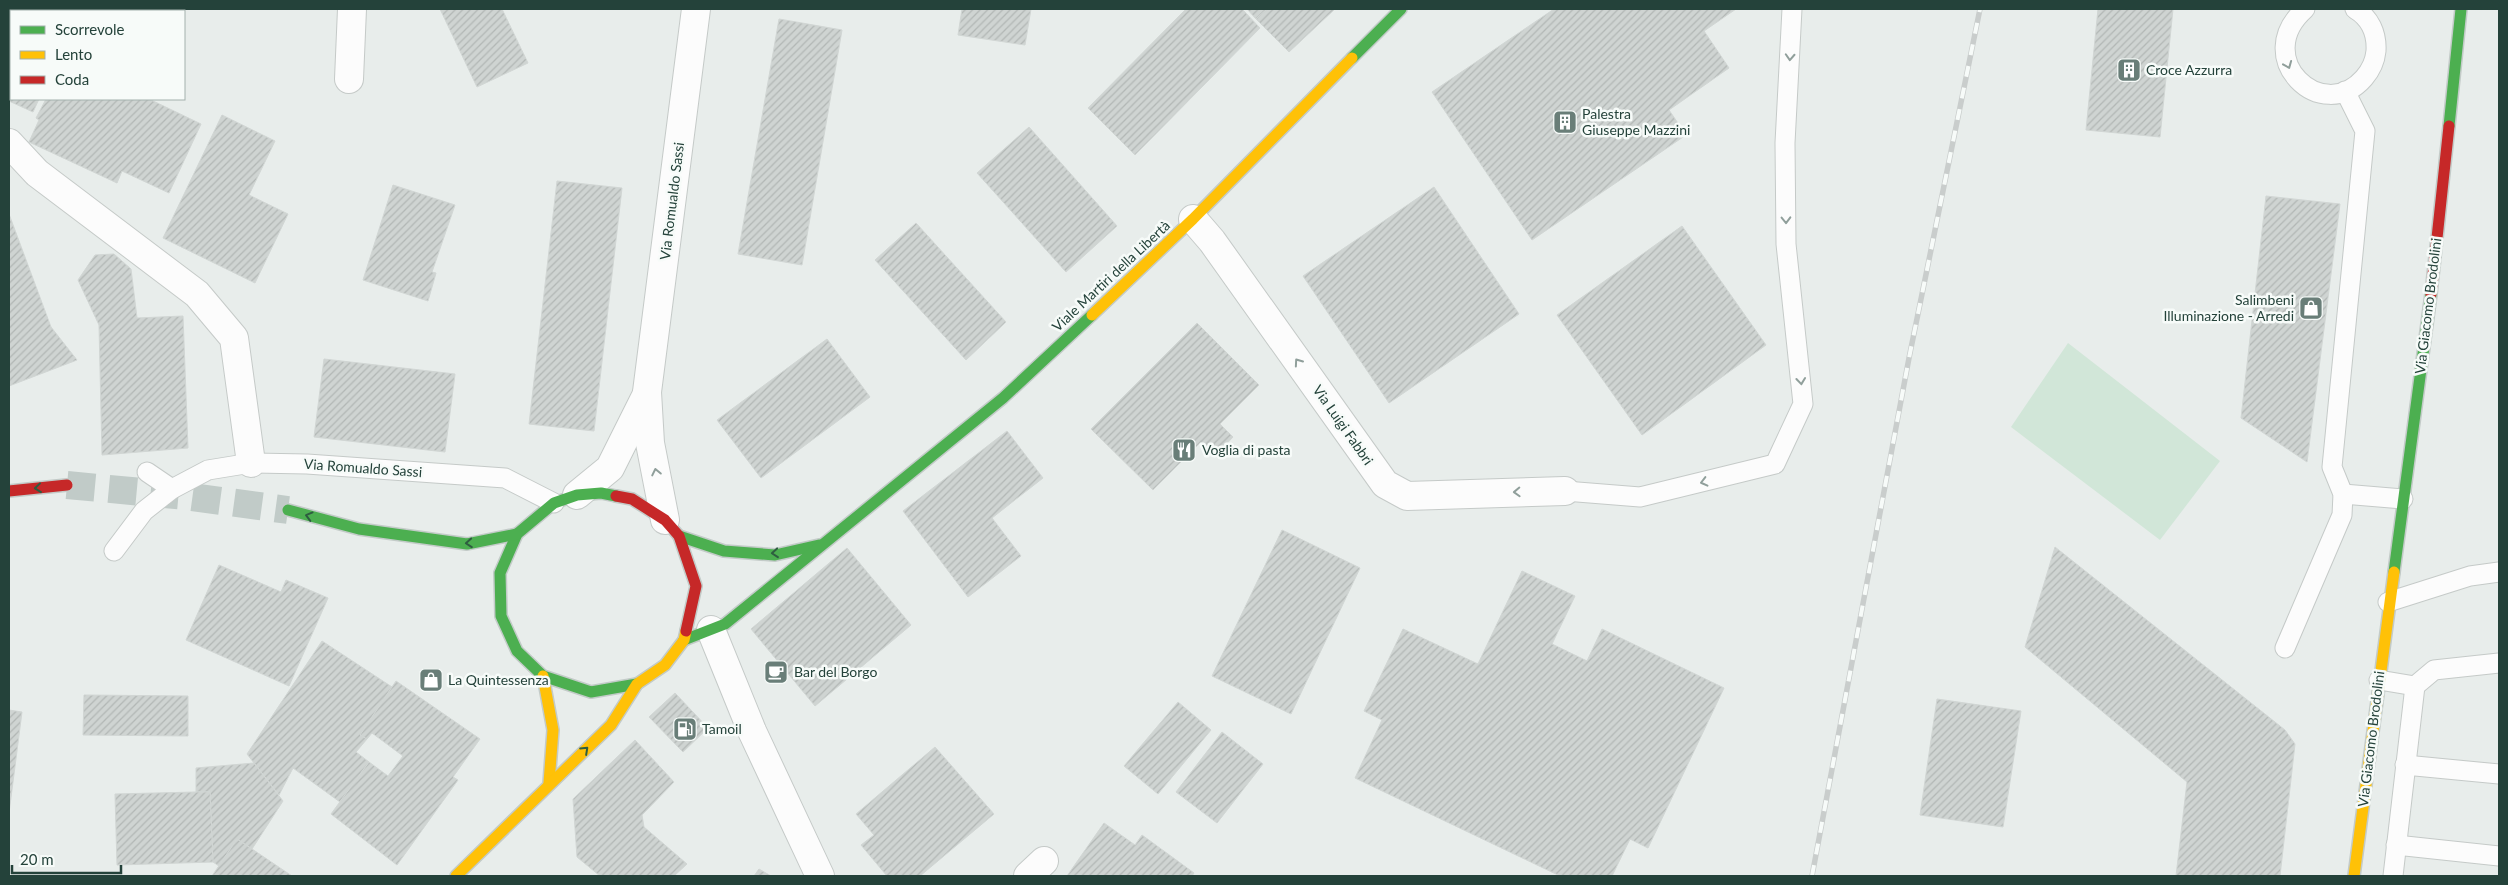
<svg xmlns="http://www.w3.org/2000/svg" width="2508" height="885" viewBox="0 0 2508 885" font-family="Lato,sans-serif">
  <style>
    .pitch { fill: #d1e6d8 }
    .building { fill: url(#building-hatch); stroke: #d1d6d4 }
    .lines { fill: none; stroke-linecap: round; stroke-linejoin: round }
    .secondary-tunnel { stroke: #c1cbc8; stroke-width: 28; stroke-dasharray: 28 14; stroke-linecap: butt }
    .lane-casing { stroke: #c5cac8; stroke-width: 21 }
    .street-casing { stroke: #c5cac8; stroke-width: 30 }
    .fast-casing { stroke: #c3cbc8; stroke-width: 14 }
    .slow-casing { stroke: #c3cbc8; stroke-width: 14 }
    .jam-casing { stroke: #c3cbc8; stroke-width: 14 }
    .lane { stroke: #fcfcfc; stroke-width: 19 }
    .street { stroke: #fcfcfc; stroke-width: 28 }
    .fast { stroke: #4caf50; stroke-width: 11 }
    .slow { stroke: #ffc107; stroke-width: 11 }
    .jam { stroke: #c62828; stroke-width: 11 }
    .rail-casing { stroke: #c9cdcc; stroke-width: 5.5 }
    .rail { stroke: #f7fbf9; stroke-width: 4; stroke-dasharray: 11; stroke-linecap: butt }
    .oneway { stroke: #909f9b }
    .oneway2 { stroke: #2e5d40 }
    .labels { text-anchor: middle; stroke-width: 5; stroke-linejoin: round; paint-order: stroke }
    .poi-label { font-size: 14px; fill: #24423a; stroke: #f7fbf9; text-anchor: start }
    .street-label { font-size: 14px; fill: #24423a; stroke: #f7fbf9 }
  </style>
  <defs>
    <pattern id="building-hatch" width="6" height="6" patternUnits="userSpaceOnUse" patternTransform="scale(1.25)"><rect width="6" height="6" fill="#cfd4d2"/><path d="M-1 1l2-2M0 6l6-6M5 7l2-2" fill="none" stroke="#b2b7b5"/></pattern>
  </defs>
  <rect width="100%" height="100%" fill="#e8edeb"/>
  <!-- pitch -->
  <polygon class="pitch" points="2068,343 2220,461 2160,540 2011,427"/>
  <!-- building -->
  <g class="building">
    <polygon points="9,9 46,9 45,11 11,11 10,85"/>
    <polygon points="46,9 82,9 81,11 45,11"/>
    <polygon points="440,9 502,9 528,63 477,87"/>
    <polygon points="962,9 1031,9 1025,45 958,35"/>
    <polygon points="1186,9 1242,9 1260,28 1135,155 1088,108"/>
    <polygon points="1247,9 1267,9 1256,19"/>
    <polygon points="1267,9 1335,9 1289,52 1256,19"/>
    <polygon points="1554,9 1736,9 1704,31 1729,68 1669,110 1686,135 1532,240 1432,92"/>
    <polygon points="2098,9 2173,9 2160,137 2086,130"/>
    <polygon points="779,19 842,30 802,265 738,254"/>
    <polygon points="11,82 11,99 39,99 33,112 9,101 9,87"/>
    <polygon points="46,99 149,99 201,124 169,193 122,171 117,183 29,142 39,120 36,118"/>
    <polygon points="222,115 275,141 249,195 288,214 255,283 163,238"/>
    <polygon points="1029,127 1117,226 1066,272 977,173"/>
    <polygon points="557,181 622,188 594,431 529,424"/>
    <polygon points="393,185 455,205 432,272 436,273 428,301 363,280"/>
    <polygon points="1434,187 1519,314 1389,403 1303,276"/>
    <polygon points="2266,196 2340,204 2307,462 2241,418"/>
    <polygon points="9,214 51,327 77,360 9,386"/>
    <polygon points="916,223 1006,322 966,360 875,260"/>
    <polygon points="1682,226 1766,345 1642,435 1557,315"/>
    <polygon points="114,254 131,269 137,318 183,316 188,448 102,455 99,325 78,280 95,255"/>
    <polygon points="1197,323 1259,385 1220,424 1233,437 1215,456 1201,442 1153,490 1091,429"/>
    <polygon points="827,339 870,397 761,478 717,420"/>
    <polygon points="324,359 455,374 445,452 314,437"/>
    <polygon points="1007,431 1043,478 992,518 1021,556 968,597 903,511"/>
    <polygon points="1282,530 1360,568 1291,714 1212,676"/>
    <polygon points="2055,547 2285,730 2295,744 2280,876 2176,876 2187,782 2025,647"/>
    <polygon points="847,548 911,625 815,706 751,629"/>
    <polygon points="219,565 281,592 286,580 328,598 289,686 186,640"/>
    <polygon points="1522,571 1575,596 1552,644 1587,661 1602,629 1724,688 1648,848 1630,839 1612,876 1560,876 1355,778 1382,720 1364,711 1403,629 1478,664"/>
    <polygon points="322,641 392,687 360,735 367,739 356,752 369,762 340,802 293,768 279,795 247,754"/>
    <polygon points="396,681 480,739 453,777 458,780 397,865 331,814 369,762 388,776 403,756 372,733 367,739 360,735"/>
    <polygon points="675,693 708,728 683,752 649,717"/>
    <polygon points="84,695 188,696 188,736 83,735"/>
    <polygon points="1937,699 2021,711 2003,827 1920,815"/>
    <polygon points="1178,702 1211,730 1158,794 1124,766"/>
    <polygon points="9,710 22,712 9,813"/>
    <polygon points="1222,732 1263,764 1217,823 1176,792"/>
    <polygon points="635,740 674,782 642,815 644,827 687,864 674,876 600,876 577,857 573,799"/>
    <polygon points="935,747 994,814 920,876 887,876 861,845 874,835 856,814"/>
    <polygon points="254,763 283,801 252,849 237,839 219,866 213,862 210,792 196,792 196,768"/>
    <polygon points="196,792 210,792 213,862 117,865 115,794"/>
    <polygon points="1104,823 1135,845 1142,835 1194,873 1192,876 1067,876"/>
    <polygon points="237,839 252,849 292,876 212,876"/>
    <polygon points="759,869 771,876 754,876"/>
  </g>
  <g class="lines">
    <!-- secondary-tunnel -->
    <polyline class="secondary-tunnel" points="67,485 185,496 288,510"/>
    <!-- lane casing -->
    <g class="lane-casing">
      <g id="lane">
        <path d="M2305,9C2250,58 2322,126 2364,78C2371,70 2375,61 2376,51C2377,33 2370,18 2355,9"/>
        <polyline points="147,472 172,489"/>
        <polyline points="1565,491 1640,497 1775,464 1803,404 1786,244 1785,143 1792,9"/>
        <polyline points="2343,494 2403,499"/>
        <polyline points="114,551 144,511 172,489 208,470 251,463 307,464 505,478 554,503"/>
        <polyline points="2388,602 2470,576 2499,572"/>
        <polyline points="2285,648 2342,515 2343,494 2332,467 2365,131 2345,91"/>
        <polyline points="2379,680 2415,686 2434,670 2499,663"/>
        <polyline points="2405,765 2499,774"/>
        <polyline points="2396,845 2499,856"/>
        <polyline points="2393,876 2415,686"/>
      </g>
    </g>
    <!-- street casing -->
    <g class="street-casing">
      <g id="street">
        <polyline points="349,79 352,9"/>
        <polyline points="9,143 37,173 197,294 234,338 251,463"/>
        <polyline points="1193,219 1212,241 1385,484 1407,496 1565,491"/>
        <polyline points="577,495 610,468 647,394"/>
        <polyline points="665,520 650,443 647,392 696,9"/>
        <polyline points="711,630 752,731 820,876"/>
        <polyline points="1028,876 1044,861"/>
      </g>
    </g>
    <!-- fast casing -->
    <g class="fast-casing">
      <g id="fast">
        <polyline points="1352,58 1401,9"/>
        <polyline points="2449,126 2461,9"/>
        <polyline points="616,496 601,493 577,495 554,503 517,534 500,573 501,616 517,651 543,676 591,692 637,684"/>
        <polyline points="288,510 359,529 467,544 517,534"/>
        <polyline points="679,536 724,551 775,555 819,545"/>
        <polyline points="2394,572 2431,294"/>
        <polyline points="684,640 725,624 1003,398 1092,315"/>
      </g>
    </g>
    <!-- slow casing -->
    <g class="slow-casing">
      <g id="slow">
        <polyline points="1092,315 1193,219 1352,58"/>
        <polyline points="543,676 553,730 549,783"/>
        <polyline points="456,876 611,725 637,684 665,665 684,640 686,631"/>
        <polyline points="2354,876 2394,572"/>
      </g>
    </g>
    <!-- jam casing -->
    <g class="jam-casing">
      <g id="jam">
        <polyline points="2431,294 2449,126"/>
        <polyline points="9,491 67,485"/>
        <polyline points="616,496 632,499 665,520 679,536 696,586 686,631"/>
      </g>
    </g>
    <!-- lane -->
    <use href="#lane" class="lane"/>
    <!-- street -->
    <use href="#street" class="street"/>
    <!-- fast -->
    <use href="#fast" class="fast"/>
    <!-- slow -->
    <use href="#slow" class="slow"/>
    <!-- jam -->
    <use href="#jam" class="jam"/>
    <!-- rail casing -->
    <g class="rail-casing">
      <polyline id="rail" points="1812,876 1909,358 1980,9"/>
    </g>
    <!-- rail -->
    <use href="#rail" class="rail"/>
  </g>
  <!-- one-way arrows -->
  <defs><path id="oneway-chevron" d="M-2-3.5L2.5 0L-2 3.5" fill="none" stroke-width="1.6" stroke-linecap="round" stroke-linejoin="round" transform="scale(1.25)"/></defs>
  <g class="oneway">
    <use href="#oneway-chevron" transform="translate(1790 57) rotate(93)"/>
    <use href="#oneway-chevron" transform="translate(2288 65) rotate(68)"/>
    <use href="#oneway-chevron" transform="translate(1786 220) rotate(89)"/>
    <use href="#oneway-chevron" transform="translate(1298 362) rotate(-125)"/>
    <use href="#oneway-chevron" transform="translate(1801 381) rotate(84)"/>
    <use href="#oneway-chevron" transform="translate(656 472) rotate(-102)"/>
    <use href="#oneway-chevron" transform="translate(1704 482) rotate(166)"/>
    <use href="#oneway-chevron" transform="translate(1517 492) rotate(178)"/>
  </g>
  <g class="oneway2">
    <use href="#oneway-chevron" transform="translate(38 488) rotate(174)"/>
    <use href="#oneway-chevron" transform="translate(309 516) rotate(-165)"/>
    <use href="#oneway-chevron" transform="translate(469 543) rotate(176)"/>
    <use href="#oneway-chevron" transform="translate(775 553) rotate(175)"/>
    <use href="#oneway-chevron" transform="translate(585 750) rotate(-43)"/>
  </g>
  <!-- icons -->
  <defs>
    <g id="building-square" transform="scale(1.25)"><rect x="-9" y="-9" width="18" height="18" rx="4" fill="#697e78" stroke="#f7fbf9"/><path d="M-4-6H4V6H1V3H-1V6H-4ZM-2.5-4.3h1.7v1.8h-1.7ZM.8-4.3h1.7v1.8H.8ZM-2.5-1h1.7V.8h-1.7ZM.8-1h1.7V.8H.8Z" fill="#fff"/></g>
    <g id="shop-square" transform="scale(1.25)"><rect x="-9" y="-9" width="18" height="18" rx="4" fill="#697e78" stroke="#f7fbf9"/><path d="M-5-2.5h2.3a2.7 3.5 0 0 1 5.4 0H5L5.5 6h-11ZM-1.5-2.5h3a1.5 2.3 0 0 0-3 0Z" fill="#fff"/></g>
    <g id="restaurant-square" transform="scale(1.25)"><rect x="-9" y="-9" width="18" height="18" rx="4" fill="#697e78" stroke="#f7fbf9"/><path d="M-5-6h1v4h1v-4h1v4h1v-4h1v5L-1.5 .5V6h-2V.5L-5-1ZM5-6V6H3V1.5H1.5Q1.5-4 5-6Z" fill="#fff"/></g>
    <g id="cafe-square" transform="scale(1.25)"><rect x="-9" y="-9" width="18" height="18" rx="4" fill="#697e78" stroke="#f7fbf9"/><path d="M-5.5-4.5H6V0H3Q3 3.5 0 3.5H-2.5Q-5.5 3.5-5.5 0ZM3-3.2v2h1.7v-2ZM-6 4.5H4V6H-6Z" fill="#fff"/></g>
    <g id="fuel-square" transform="scale(1.25)"><rect x="-9" y="-9" width="18" height="18" rx="4" fill="#697e78" stroke="#f7fbf9"/><path d="M-5.5-6h7V0h2V4h1.3V-2.5L3-4.5l.8-.8L6-3V5H2.5V1h-1V6h-7ZM-4.2-4.7v3.2H.2V-4.7Z" fill="#fff"/></g>
  </defs>
  <g fill-rule="evenodd">
    <use href="#building-square" x="2129" y="70"/>
    <use href="#building-square" x="1565" y="122"/>
    <use href="#shop-square" x="2311" y="308"/>
    <use href="#restaurant-square" x="1184" y="450"/>
    <use href="#cafe-square" x="776" y="672"/>
    <use href="#shop-square" x="431" y="680"/>
    <use href="#fuel-square" x="685" y="729"/>
  </g>
  <g class="labels">
    <!-- poi labels -->
    <g class="poi-label">
      <text x="2146" y="75">Croce Azzurra</text>
      <text x="1582" y="119">Palestra<tspan x="1582" dy="16">Giuseppe Mazzini</tspan></text>
      <text x="2294" y="305" text-anchor="end">Salimbeni<tspan x="2294" dy="16">Illuminazione - Arredi</tspan></text>
      <text x="1202" y="455">Voglia di pasta</text>
      <text x="794" y="677">Bar del Borgo</text>
      <text x="448" y="685">La Quintessenza</text>
      <text x="702" y="734">Tamoil</text>
    </g>
    <!-- street labels -->
    <g class="street-label">
      <text transform="translate(672 201) rotate(-83)" y="5">Via Romualdo Sassi</text>
      <text transform="translate(1111 276) rotate(-43)" y="5">Viale Martiri della Libertà</text>
      <text transform="translate(2428 306) rotate(-83)" y="5">Via Giacomo Brodolini</text>
      <text transform="translate(1343 425) rotate(55)" y="5">Via Luigi Fabbri</text>
      <text transform="translate(363 468) rotate(4)" y="5">Via Romualdo Sassi</text>
      <text transform="translate(2371 739) rotate(-83)" y="5">Via Giacomo Brodolini</text>
    </g>
  </g>
  <!-- border -->
  <rect width="2508" height="885" fill="none" stroke="#24423a" stroke-width="20"/>
  <!-- legend -->
  <rect x="10" y="10" width="175" height="90" fill="#f7fbf9" stroke="#a3b1ad"/>
  <rect x="20" y="26" width="25" height="8" fill="#4caf50" stroke="#a3b1ad"/>
  <text x="55" y="35" font-size="15" fill="#24423a">Scorrevole</text>
  <rect x="20" y="51" width="25" height="8" fill="#ffc107" stroke="#a3b1ad"/>
  <text x="55" y="60" font-size="15" fill="#24423a">Lento</text>
  <rect x="20" y="76" width="25" height="8" fill="#c62828" stroke="#a3b1ad"/>
  <text x="55" y="85" font-size="15" fill="#24423a">Coda</text>
  <!-- scale -->
  <path d="M12 865v8h109v-8" fill="none" stroke="#24423a" stroke-width="2.5"/>
  <text x="20" y="865" font-size="15" fill="#24423a" stroke="#f7fbf9" stroke-width="4" paint-order="stroke">20 m</text>
</svg>
